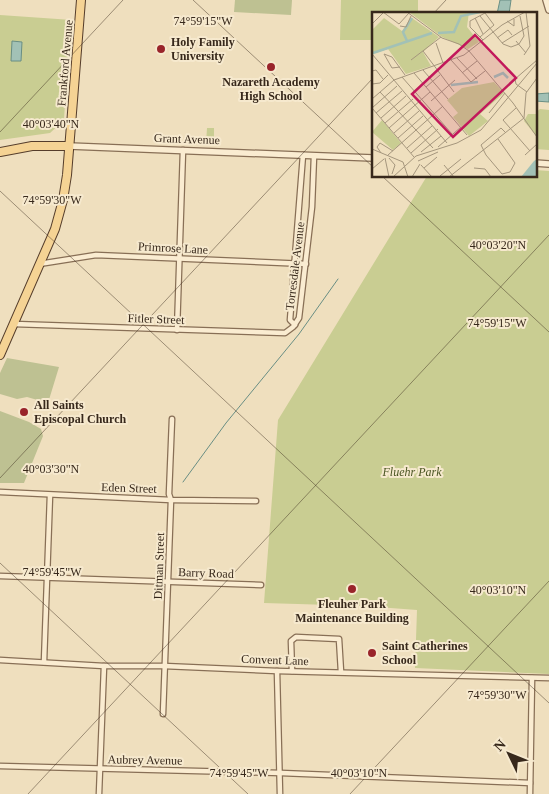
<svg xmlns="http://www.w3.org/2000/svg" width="549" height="794" viewBox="0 0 549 794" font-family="'Times New Roman',serif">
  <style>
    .green { fill: #c9cd92 }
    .cemetery { fill: #bec192 }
    .water { fill: #a2c1b6; stroke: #698e84 }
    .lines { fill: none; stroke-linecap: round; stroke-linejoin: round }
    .stream { stroke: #698e84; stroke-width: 1 }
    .minor-casing { stroke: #886f56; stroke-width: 7 }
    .tertiary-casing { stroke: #886f56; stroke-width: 8 }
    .primary-casing { stroke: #553d2b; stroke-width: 10 }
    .minor { stroke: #faecd1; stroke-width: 4.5 }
    .tertiary { stroke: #faecd1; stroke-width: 5.5 }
    .primary { stroke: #f5d394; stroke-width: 8 }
    .ticks { fill: none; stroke: #37281b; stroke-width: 1; stroke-opacity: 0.45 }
    .poi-dot { fill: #99242a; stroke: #f6e9ce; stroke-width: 2 }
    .labels { text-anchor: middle; stroke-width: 4; stroke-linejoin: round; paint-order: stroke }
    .poi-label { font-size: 12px; font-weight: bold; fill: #37281b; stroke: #f6e9ce; text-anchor: start }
    .street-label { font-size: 12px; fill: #37281b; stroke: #f6e9ce }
    .park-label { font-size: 12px; font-style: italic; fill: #495421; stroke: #f6e9ce }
    .inset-river { fill: none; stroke: #a2c1b6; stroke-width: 2.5 }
    .inset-road { fill: none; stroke: #a5967d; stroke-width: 1 }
    .view { fill: #c2185b; fill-opacity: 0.15; stroke: #c2185b; stroke-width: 2.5 }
    .inset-edge { fill: none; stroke: #37281b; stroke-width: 2.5 }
    .ticks-label { font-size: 12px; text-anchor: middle; fill: #37281b; stroke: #f6e9ce; stroke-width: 4; stroke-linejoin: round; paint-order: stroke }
  </style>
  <rect width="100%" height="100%" fill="#efdfbe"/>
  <!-- green -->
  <g class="green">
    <polygon points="341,0 418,0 418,14 373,14 373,40 340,40"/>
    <polygon points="0,15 72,20 67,71 64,120 50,133 0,140"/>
    <polygon points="540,109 549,110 549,150 535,149 535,113"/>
    <polygon points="207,128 214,128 214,143 206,143"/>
    <polygon points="535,170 549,171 549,674 415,668 417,610 364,606 264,603 278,420 427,176 535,176"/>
  </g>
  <!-- cemetery -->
  <g class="cemetery">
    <polygon points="235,0 292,0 291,15 234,12"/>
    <polygon points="7,358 59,367 48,403 27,397 17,399 0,394 0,373"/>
    <polygon points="0,411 29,422 41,429 43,436 24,483 0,483"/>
  </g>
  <!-- water -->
  <g class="water">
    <polygon points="500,0 511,0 509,14 497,14"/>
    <polygon points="12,41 22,42 21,61 11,61"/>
    <polygon points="549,93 549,102 535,101 535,94"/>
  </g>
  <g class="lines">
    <!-- stream -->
    <polyline class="stream" points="183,482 226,423 299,334 338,279"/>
    <!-- minor casing -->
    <g class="minor-casing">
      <g id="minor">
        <polyline points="39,264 96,255 306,264"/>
        <polyline points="14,324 285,333 293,327 299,318 312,207 314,156"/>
        <polyline points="295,325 290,320 303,155"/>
        <polyline points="177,330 183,150"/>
        <polyline points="0,492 171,500 256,501"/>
        <polyline points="0,576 261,585"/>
        <polyline points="0,660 104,666 164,666 277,671 549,678"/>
        <polyline points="44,662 50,495"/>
        <polyline points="277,671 280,794"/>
        <polyline points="292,671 291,641 296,637 339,639 341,672"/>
        <polyline points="163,714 171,500 169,494 172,419"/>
        <polyline points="0,766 281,773 530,783"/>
        <polyline points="99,794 104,666"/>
        <polyline points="530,794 532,678"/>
      </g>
    </g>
    <!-- tertiary casing -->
    <g class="tertiary-casing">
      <g id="tertiary">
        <polyline points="546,0 549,10"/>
        <polyline points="69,146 373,158"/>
        <polyline points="535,163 549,164"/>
      </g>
    </g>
    <!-- primary casing -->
    <g class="primary-casing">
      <g id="primary">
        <polyline points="0,152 32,146 69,146"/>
        <polyline points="0,355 55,229 63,200 67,175 81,0"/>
      </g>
    </g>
    <!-- minor -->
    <use href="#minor" class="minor"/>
    <!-- tertiary -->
    <use href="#tertiary" class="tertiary"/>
    <!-- primary -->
    <use href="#primary" class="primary"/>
  </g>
  <!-- ticks -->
  <path class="ticks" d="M193,0L373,167M433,14L446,0M0,132L123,0M382,176L549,332M0,191L549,703M0,478L373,78M0,563L248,794M28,794L549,235M350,794L549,581"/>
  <!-- markers -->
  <g class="poi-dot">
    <circle cx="161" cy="49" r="5"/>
    <circle cx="271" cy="67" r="5"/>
    <circle cx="24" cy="412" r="5"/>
    <circle cx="352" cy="589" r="5"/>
    <circle cx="372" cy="653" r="5"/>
  </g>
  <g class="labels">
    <!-- poi labels -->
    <g class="poi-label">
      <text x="171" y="46">Holy Family<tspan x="171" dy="14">University</tspan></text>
      <text x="271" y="86" text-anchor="middle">Nazareth Academy<tspan x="271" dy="14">High School</tspan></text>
      <text x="34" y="409">All Saints<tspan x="34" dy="14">Episcopal Church</tspan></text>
      <text x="352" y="608" text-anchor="middle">Fleuher Park<tspan x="352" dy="14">Maintenance Building</tspan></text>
      <text x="382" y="650">Saint Catherines<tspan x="382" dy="14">School</tspan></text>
    </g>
    <!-- street labels -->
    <g class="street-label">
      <text transform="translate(65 63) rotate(-85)" y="4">Frankford Avenue</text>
      <text transform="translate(187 139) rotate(2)" y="4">Grant Avenue</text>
      <text transform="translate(173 248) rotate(3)" y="4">Primrose Lane</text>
      <text transform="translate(295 266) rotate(-83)" y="4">Torresdale Avenue</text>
      <text transform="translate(156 319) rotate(2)" y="4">Fitler Street</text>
      <text transform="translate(129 488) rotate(2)" y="4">Eden Street</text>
      <text transform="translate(159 566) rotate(-88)" y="4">Ditman Street</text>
      <text transform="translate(206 573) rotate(2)" y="4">Barry Road</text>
      <text transform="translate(275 660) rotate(2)" y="4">Convent Lane</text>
      <text transform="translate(145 760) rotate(1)" y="4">Aubrey Avenue</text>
    </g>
    <!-- park labels -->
    <g class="park-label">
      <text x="412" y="476">Fluehr Park</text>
    </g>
  </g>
  <!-- overview -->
  <g transform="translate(372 12)">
    <rect width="165" height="165" fill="#efdfbe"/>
    <path d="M37,0H97L95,15L107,30L96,37L70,25ZM12,6L30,19L40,6L67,25L51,40L59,54L34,62L16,37L0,42V18ZM122,70L132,81L108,102L116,109L97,124L81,105L86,101L75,88L90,76ZM156,102H165V125L152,109ZM10,108L29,131L21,138L0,120Z" fill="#c9cd92"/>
    <path d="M165,147V165H149L162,149Z" fill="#a2c1b6"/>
    <path class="inset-river" d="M66,21L82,20L89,4L108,0M35,29L31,20L40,6M1,41L60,21M122,65L131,61L136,66M79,73L106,70"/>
    <path class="inset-road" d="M11,0L27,12L37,1M35,0L70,26L87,32L97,39M108,4L131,32L139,35L147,32L152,24L148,4M103,6L111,22M135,9L142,14V7M0,12L11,1M28,14L34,15L39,4M108,25L122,13L113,1L98,9V15L111,28M125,26L136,18L140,23M144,29L154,41M64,31L71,51M130,31L157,14M51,39L82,80M97,39L141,91L165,125M0,42L75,131M12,42L20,45L33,63M12,42L20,56L28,55M152,43L158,34L154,0M85,46L105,67M39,48L69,25M79,48L99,70M51,58L76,87M0,59L4,58L11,67M42,61L95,123M90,61L105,49M30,65L80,122M99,70L113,59M0,72L8,71L16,63M54,75L68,63M8,80L61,136M155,80L144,72L143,67L165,48M0,87L22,68L92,43L130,13L153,0M59,89L83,68M0,96L42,145M0,96L25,74M144,96L131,108L158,139M4,101L30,79M117,101L133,81M9,106L34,84M13,111L41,87M17,116L58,80M22,121L47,99M26,126L51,104M66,135L89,115M35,136L60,114M0,137L31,150L36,165M49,140L69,124M9,141L5,135L8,131L21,139M39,141L66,117M16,143L71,94M114,143L130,162L138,160L143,151L126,127M114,143L109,133L129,116L134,121M153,143L165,132M13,146L17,165M17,146L23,153L20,162M46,149L66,140M49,153L60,165M72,153L82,165M52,156L65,145M102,156L113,157L119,165M0,157L12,147M68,164L89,147M21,165L44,144L85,131L109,118L165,51M40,165L48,152M77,165L152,106L154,81L165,66"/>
    <path class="view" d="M103,23L144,66L81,125L40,82Z"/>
    <rect width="165" height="165" class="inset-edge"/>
  </g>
  <g class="ticks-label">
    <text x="203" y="25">74°59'15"W</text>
    <text x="51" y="128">40°03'40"N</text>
    <text x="52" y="204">74°59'30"W</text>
    <text x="498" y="249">40°03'20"N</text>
    <text x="497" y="327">74°59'15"W</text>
    <text x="51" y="473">40°03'30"N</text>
    <text x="52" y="576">74°59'45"W</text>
    <text x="498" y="594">40°03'10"N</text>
    <text x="497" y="699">74°59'30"W</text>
    <text x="359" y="777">40°03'10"N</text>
    <text x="239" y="777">74°59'45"W</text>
  </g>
  <!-- north arrow -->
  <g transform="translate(509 754) rotate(313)" stroke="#f6e9ce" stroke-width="4" paint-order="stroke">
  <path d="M0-4L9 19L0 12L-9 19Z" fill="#37281b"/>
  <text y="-8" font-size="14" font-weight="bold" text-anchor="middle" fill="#37281b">N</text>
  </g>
</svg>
